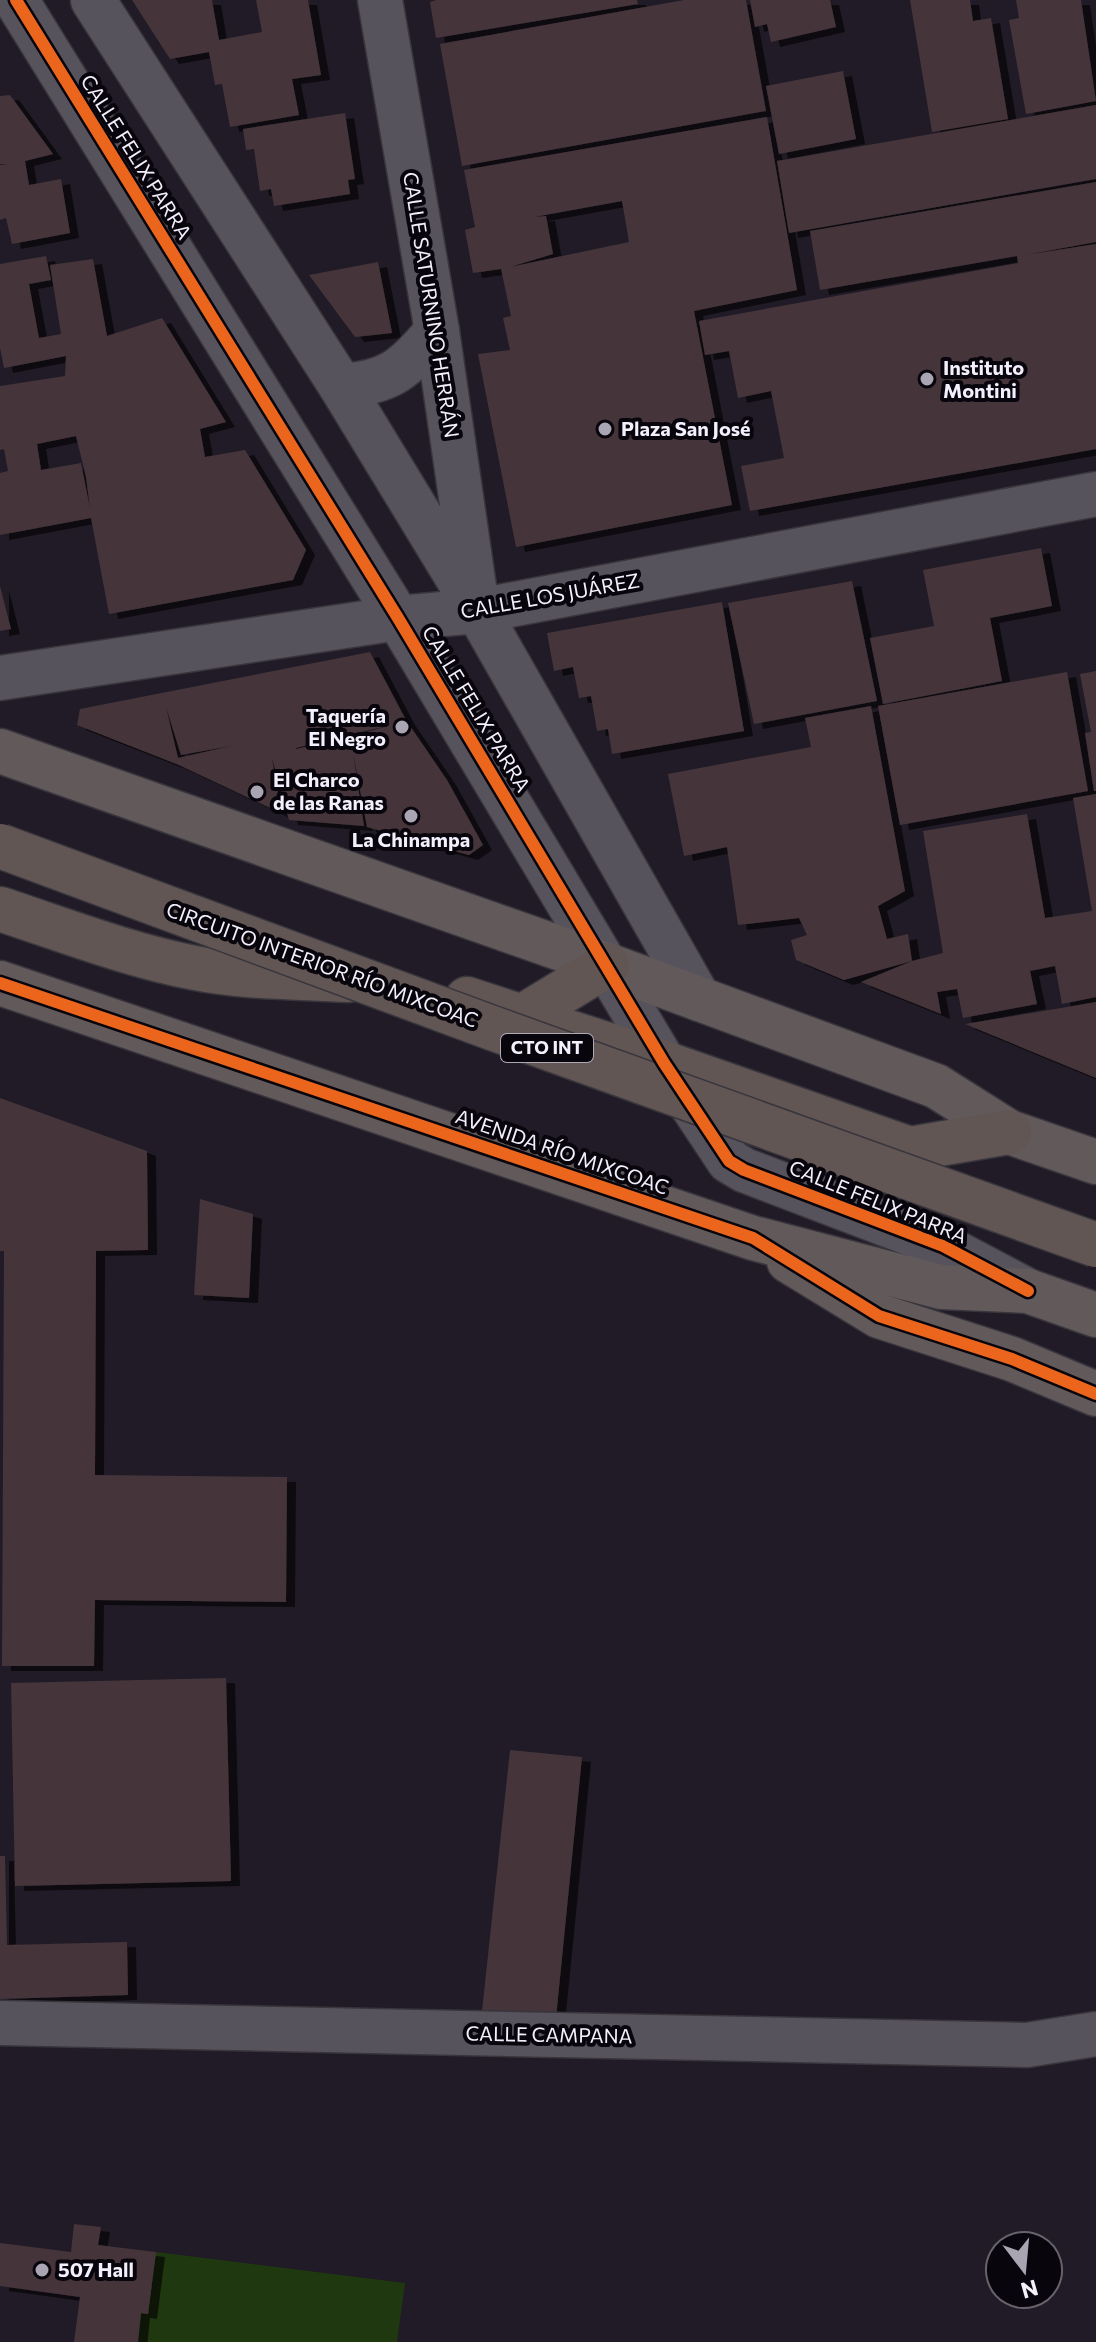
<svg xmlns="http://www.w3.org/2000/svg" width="1096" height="2342" viewBox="0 0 1096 2342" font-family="Commissioner,sans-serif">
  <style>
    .green { fill: #203810 }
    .building { fill: #44353a; fill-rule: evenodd; filter: url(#shadow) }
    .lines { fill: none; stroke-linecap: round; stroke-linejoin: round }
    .minor-casing { stroke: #38353d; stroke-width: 47 }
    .major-casing { stroke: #38353d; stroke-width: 47 }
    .highway-casing { stroke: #38353d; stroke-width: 47 }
    .minor { stroke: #57535c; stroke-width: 44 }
    .major { stroke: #61595a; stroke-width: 44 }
    .highway { stroke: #615654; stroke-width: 44 }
    .highway-bridge-casing { stroke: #38353d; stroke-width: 47; stroke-linecap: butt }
    .highway-bridge { stroke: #615654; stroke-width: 44 }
    .cycleway-casing { stroke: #08050c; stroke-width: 17 }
    .cycleway { stroke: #eb651d; stroke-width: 12 }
    .poi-dot { fill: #aaa5b2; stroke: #08050c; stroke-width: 3 }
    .labels { text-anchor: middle; stroke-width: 8; stroke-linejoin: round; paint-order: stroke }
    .shield { fill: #08050c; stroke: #ada9b5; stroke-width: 2 }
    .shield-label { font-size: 18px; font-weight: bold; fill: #f4effd }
    .street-label { font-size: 20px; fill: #f4effd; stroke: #08050c }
    .poi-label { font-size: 20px; font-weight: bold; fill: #f4effd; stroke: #08050c; text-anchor: start }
  </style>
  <defs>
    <filter id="shadow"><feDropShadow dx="9" dy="5" stdDeviation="0" flood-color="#0009"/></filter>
  </defs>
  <rect width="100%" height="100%" fill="#201b26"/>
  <!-- green -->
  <polygon class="green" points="156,2252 405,2283 397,2342 138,2342 141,2313"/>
  <!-- building -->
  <g class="building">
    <polygon points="132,0 212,0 219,40 262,32 256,0 308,0 321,75 292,79 299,115 230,127 222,84 215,85 209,52 170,59"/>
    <polygon points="436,0 637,0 638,4 436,38 430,2"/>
    <polygon points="684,0 746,0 766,111 462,166 440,44"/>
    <polygon points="750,0 830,0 836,27 771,42 767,24 755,27"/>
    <polygon points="910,0 970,0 973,21 991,18 1008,119 932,132"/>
    <polygon points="1016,0 1081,0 1096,101 1026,114 1009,20 1019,18"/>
    <polygon points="843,71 856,139 779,154 766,86"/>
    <polygon points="10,95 53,154 25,161 29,185 61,179 70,233 12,244 6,218 0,220 0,165 8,164 0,164 0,96"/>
    <polygon points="1096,105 1096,179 789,233 777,161"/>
    <polygon points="345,113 355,179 348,180 350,194 274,206 271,189 260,191 254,149 246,150 243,129"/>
    <path d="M767,117L797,290L694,311L732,505L516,547L478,354L510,350L503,318L511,316L501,269L473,273L465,230L475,227L464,170ZM622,201L629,242L510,267L553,254L546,216L534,217Z"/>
    <polygon points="1096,182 1096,242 1025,255 1096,244 1096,449 750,511 741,466 784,458 771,391 738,398 729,351 705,355 699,321 1018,263 1017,256 820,290 810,231"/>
    <path d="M46,256L51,280L29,284L39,338L61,334L50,265L93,259L107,336L162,318L226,422L200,429L205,457L245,450L306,550L293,580L109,614L91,518L0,535V473L8,471L4,449L0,450V386L65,376L66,356L4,368L0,348V264ZM76,436L86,477L90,508L81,463L41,470L37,444Z"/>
    <polygon points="378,262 392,333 355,337 309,275"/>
    <polygon points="1041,548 1052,606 990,618 1002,681 883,704 870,638 934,626 923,570"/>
    <polygon points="852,581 877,701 754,724 728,603"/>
    <polygon points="0,586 11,629 0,631"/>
    <polygon points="722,602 744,731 612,754 608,729 597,731 591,696 579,698 573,667 554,671 547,633"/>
    <path d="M370,652L406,720L447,780L483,845L469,855L367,827L353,753L364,826L289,820L272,758L281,813L179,765L77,725L80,709ZM166,707L181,755L231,746L178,758ZM391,725L349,737L296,749V748Z"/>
    <polygon points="1096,671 1096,791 1094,791 1085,733 1091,732 1080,674"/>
    <polygon points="1067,672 1088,791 900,825 878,706"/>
    <polygon points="871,706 905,891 878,906 887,939 908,934 912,961 844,980 796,960 791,940 807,935 799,918 738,925 727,847 684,856 668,774 811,747 805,718"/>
    <polygon points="1096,794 1096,997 1062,1004 1055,966 1030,971 1037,1004 963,1018 957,989 937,992 941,1014 861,982 912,961 943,953 923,831 1027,814 1045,918 1092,911 1073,798"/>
    <polygon points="1096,1002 1096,1078 965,1024 1067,1007"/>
    <polygon points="0,1098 147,1151 148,1250 96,1251 95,1475 287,1477 286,1602 95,1600 94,1666 2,1666 4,1251 0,1251"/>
    <polygon points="200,1199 253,1214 249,1298 194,1295"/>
    <polygon points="226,1678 231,1881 15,1886 11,1683"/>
    <polygon points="510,1750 582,1757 556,2018 482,2011"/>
    <polygon points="0,1856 5,1856 7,1945 127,1942 128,1995 0,1999"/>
    <polygon points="74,2224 101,2227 98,2245 156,2252 148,2314 141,2313 138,2342 74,2342 80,2297 0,2286 0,2243 71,2252"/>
  </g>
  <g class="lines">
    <!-- minor casing -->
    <g class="minor-casing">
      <g id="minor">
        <polyline points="16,0 398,618 664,1063 729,1161 744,1170 943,1246 1028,1291"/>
        <polyline points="93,0 341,386 478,611 699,999"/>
        <polyline points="380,0 437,331 475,594"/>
        <path d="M341,386C390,383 406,368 437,331"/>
        <polyline points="0,678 398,618 478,611 1096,494"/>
        <polyline points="0,2023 1027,2045 1096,2034"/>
      </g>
    </g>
    <!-- major casing -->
    <g class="major-casing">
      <g id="major">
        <polyline points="0,751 607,965 936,1086 1009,1132 1096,1162"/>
        <polyline points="0,983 753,1238 941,1287 1028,1291 1096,1315"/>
        <polyline points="789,1261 879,1316 1012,1359 1096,1394"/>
      </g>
    </g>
    <!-- highway casing -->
    <g class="highway-casing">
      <g id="highway">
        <path d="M0,909C64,930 128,955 195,968C245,978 298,977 348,980"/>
        <polyline points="467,999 664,1063 910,1149 1009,1132"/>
        <polyline points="523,1016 607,965"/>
      </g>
    </g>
    <!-- minor -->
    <use href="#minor" class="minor"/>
    <!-- major -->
    <use href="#major" class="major"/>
    <!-- highway -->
    <use href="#highway" class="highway"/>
    <!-- highway-bridge casing -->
    <g class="highway-bridge-casing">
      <polyline id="highway-bridge" points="0,846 492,1028 1096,1245"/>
    </g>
    <!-- highway-bridge -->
    <use href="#highway-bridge" class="highway-bridge"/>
    <!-- cycleway casing -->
    <g class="cycleway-casing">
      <g id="cycleway">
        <polyline points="16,0 398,618 664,1063 729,1161 744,1170 943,1246 1028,1291"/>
        <polyline points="0,983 753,1238 879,1316 1012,1359 1096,1394"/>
      </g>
    </g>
    <!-- cycleway -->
    <use href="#cycleway" class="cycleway"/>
  </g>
  <!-- markers -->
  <g class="poi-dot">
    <circle cx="927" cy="379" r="8"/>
    <circle cx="605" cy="429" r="8"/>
    <circle cx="402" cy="727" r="8"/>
    <circle cx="257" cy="792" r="8"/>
    <circle cx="411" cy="816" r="8"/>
    <circle cx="42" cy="2270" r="8"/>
  </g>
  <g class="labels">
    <!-- shield labels -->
    <rect class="shield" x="501" y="1034" width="92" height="28" rx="6"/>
    <g class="shield-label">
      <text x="547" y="1054">CTO INT</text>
    </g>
    <!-- street labels -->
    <g class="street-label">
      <text transform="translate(136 157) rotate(58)" y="7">CALLE FELIX PARRA</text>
      <text transform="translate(431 305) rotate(81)" y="7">CALLE SATURNINO HERRÁN</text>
      <text transform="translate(550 596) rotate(-10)" y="7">CALLE LOS JUÁREZ</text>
      <text transform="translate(476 709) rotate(59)" y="7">CALLE FELIX PARRA</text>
      <text transform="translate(322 965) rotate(20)" y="7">CIRCUITO INTERIOR RÍO MIXCOAC</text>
      <text transform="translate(562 1152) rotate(19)" y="7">AVENIDA RÍO MIXCOAC</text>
      <text transform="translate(878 1202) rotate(22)" y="7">CALLE FELIX PARRA</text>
      <text transform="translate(549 2035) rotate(1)" y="7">CALLE CAMPANA</text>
    </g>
    <!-- poi labels -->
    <g class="poi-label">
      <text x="943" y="375">Instituto<tspan x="943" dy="23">Montini</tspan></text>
      <text x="621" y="436">Plaza San José</text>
      <text x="386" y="723" text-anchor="end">Taquería<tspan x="386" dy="23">El Negro</tspan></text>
      <text x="273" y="787">El Charco<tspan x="273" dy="23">de las Ranas</tspan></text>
      <text x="411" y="847" text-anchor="middle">La Chinampa</text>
      <text x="58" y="2277">507 Hall</text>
    </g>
  </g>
  <!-- north arrow -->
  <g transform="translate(1024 2270) rotate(164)"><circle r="38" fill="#08050c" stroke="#66636c" stroke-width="2"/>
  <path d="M0-6L14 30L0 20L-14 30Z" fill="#aaa5b2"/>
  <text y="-12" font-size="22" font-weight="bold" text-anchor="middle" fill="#f4effd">N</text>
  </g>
</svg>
